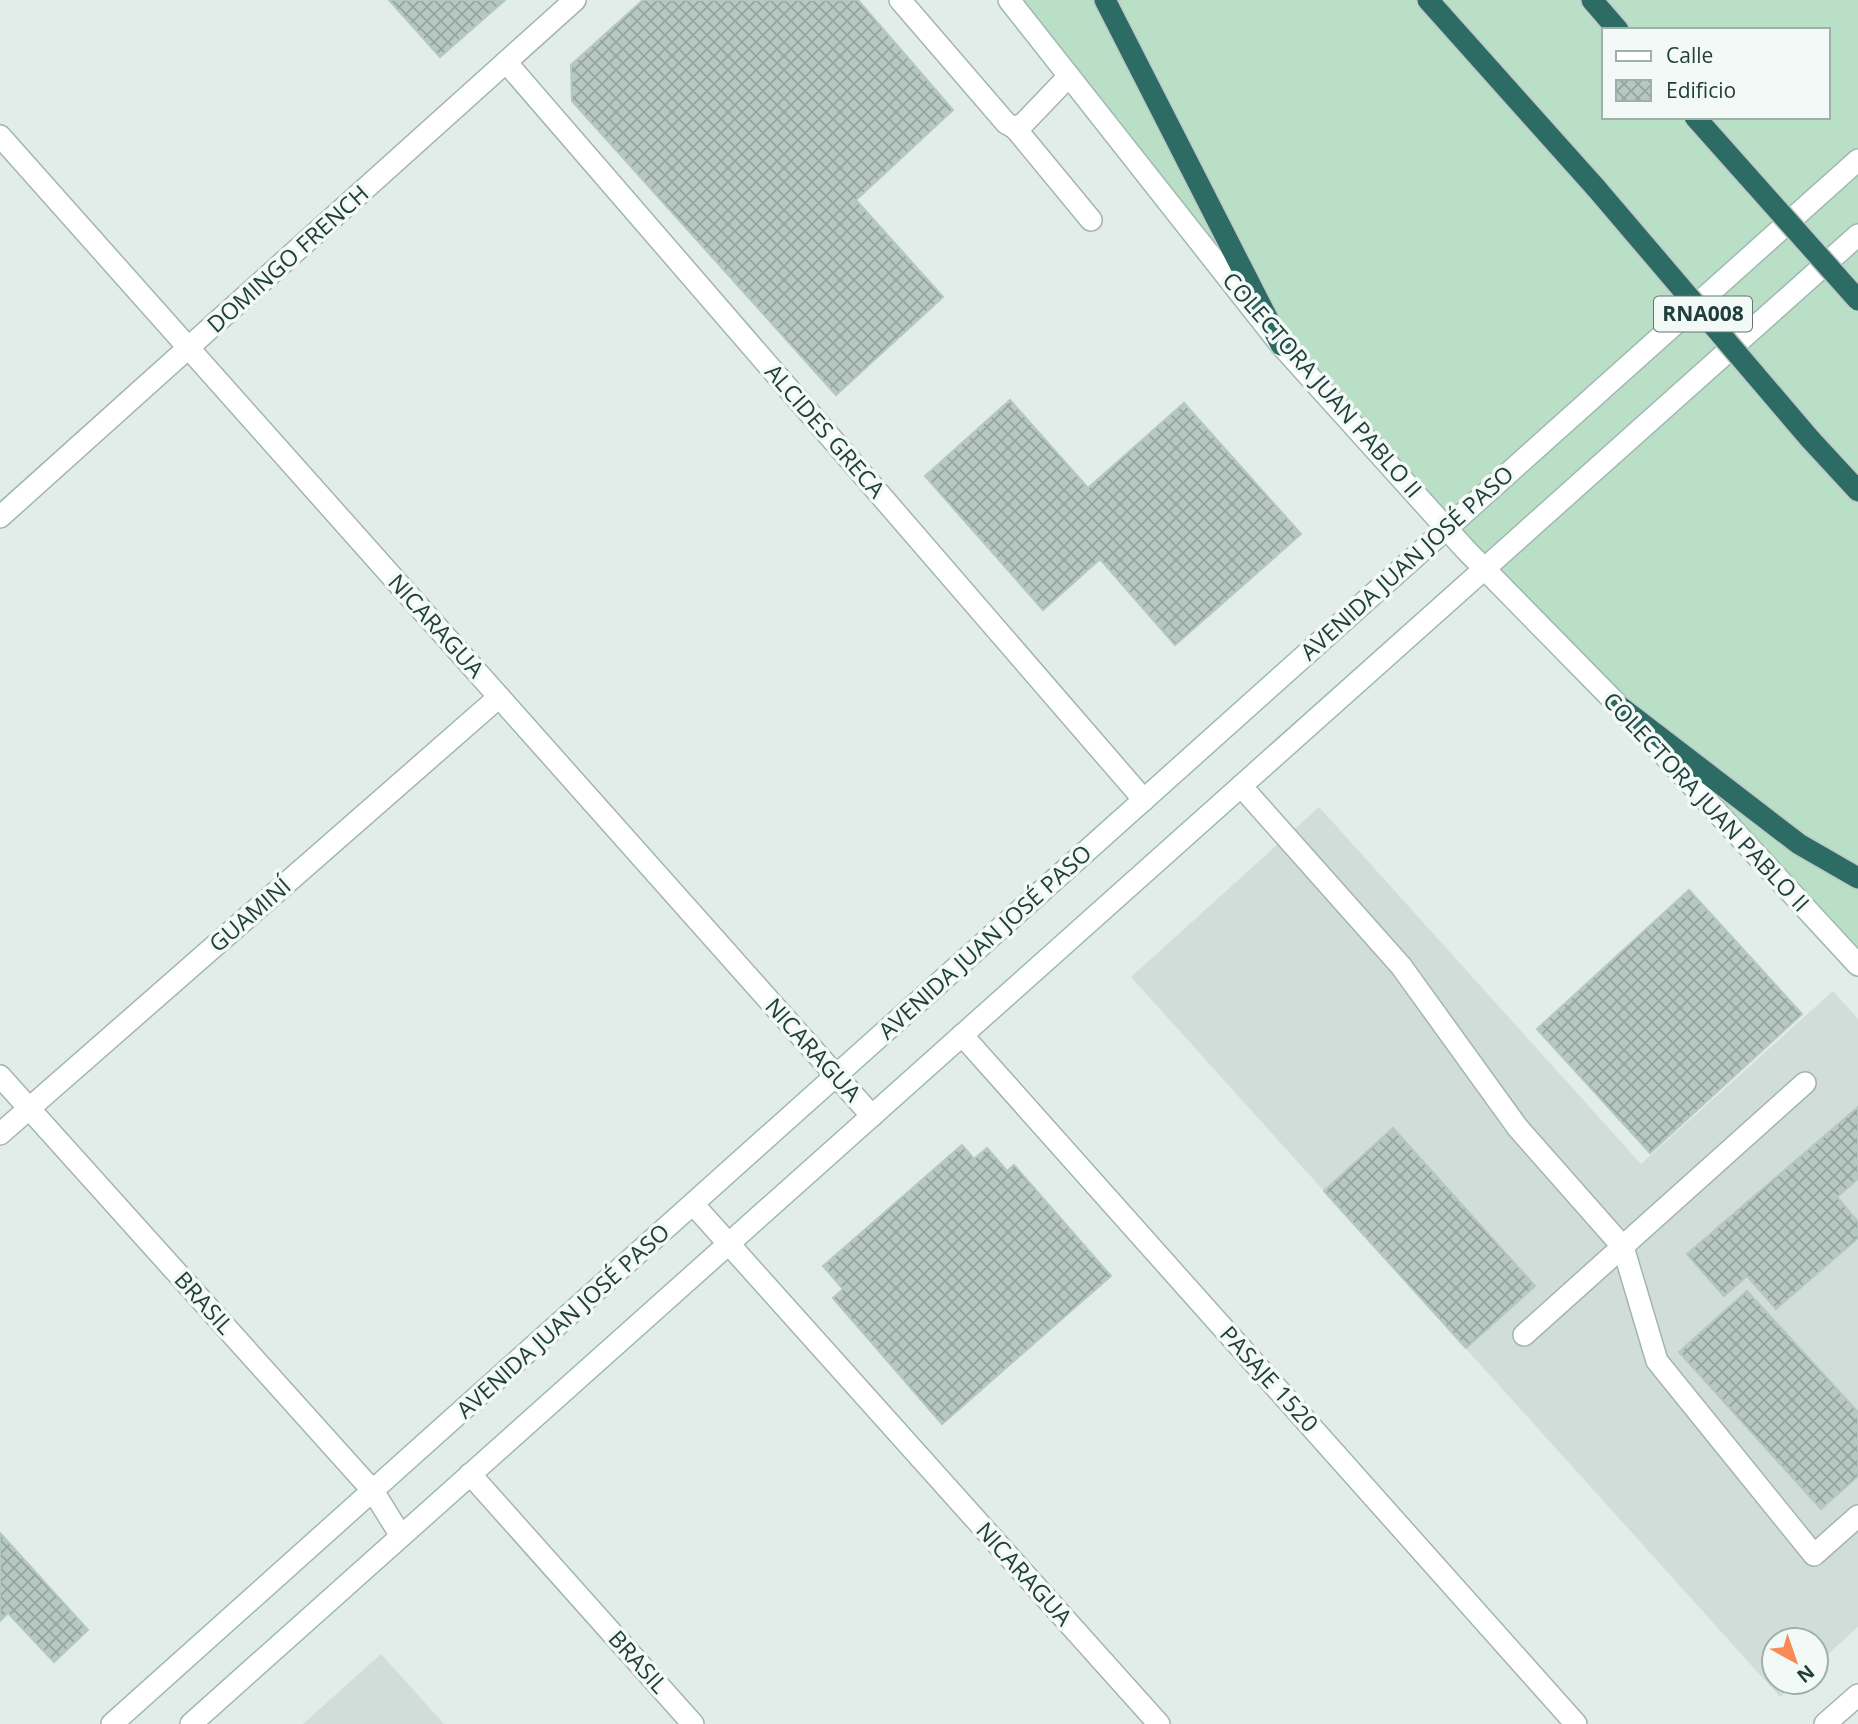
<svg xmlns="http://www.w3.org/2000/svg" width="1858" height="1724" viewBox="0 0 1858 1724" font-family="'Open Sans',sans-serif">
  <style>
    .built { fill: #d0ddd8 }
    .grass { fill: #badfc7; fill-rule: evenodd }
    .building { fill: url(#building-cross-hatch); stroke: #b4c7c0; stroke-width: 2 }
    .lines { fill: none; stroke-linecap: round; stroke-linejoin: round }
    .lane-casing { stroke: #a4b5b1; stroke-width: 24 }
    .street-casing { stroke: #a4b5b1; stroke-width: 24 }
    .secondary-casing { stroke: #a0b9b2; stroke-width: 24 }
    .highway-casing { stroke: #c1c9c8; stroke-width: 24 }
    .lane { stroke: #fff; stroke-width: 21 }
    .street { stroke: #fff; stroke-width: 21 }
    .secondary { stroke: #fff; stroke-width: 21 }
    .highway { stroke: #2c6c64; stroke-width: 21 }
    .highway-bridge-casing { stroke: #c1c9c8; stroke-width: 24; stroke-linecap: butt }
    .highway-bridge { stroke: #2c6c64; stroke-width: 21 }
    .labels { text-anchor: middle; stroke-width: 7; stroke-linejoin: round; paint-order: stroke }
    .shield { fill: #f3f9f6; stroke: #607772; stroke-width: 2 }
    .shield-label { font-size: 21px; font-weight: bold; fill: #213f39 }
    .street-label { font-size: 23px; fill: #213f39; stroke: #f3f9f6 }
  </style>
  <defs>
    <pattern id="building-cross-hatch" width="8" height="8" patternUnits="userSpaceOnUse" patternTransform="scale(1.75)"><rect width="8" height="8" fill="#b7c8c2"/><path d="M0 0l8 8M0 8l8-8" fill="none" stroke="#94a49f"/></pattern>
  </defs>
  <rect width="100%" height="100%" fill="#e2ede9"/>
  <!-- built -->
  <g class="built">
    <polygon points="1319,807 1641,1164 1833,991 1858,1019 1858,1627 1816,1665 1816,1640 1774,1640 1774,1682 1797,1682 1780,1697 1131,977"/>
    <polygon points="381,1654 444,1724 303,1724"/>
  </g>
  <!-- grass -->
  <path class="grass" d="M1009,0H1858V965L1281,345ZM1604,30H1828V117H1604Z"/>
  <!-- building -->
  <g class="building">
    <polygon points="389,0 505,0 440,57"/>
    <polygon points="643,0 858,0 953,110 856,200 943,297 836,395 572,101 571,65"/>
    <polygon points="1010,400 1088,488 1184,403 1301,534 1175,645 1100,559 1043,610 925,476"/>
    <polygon points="1689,890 1802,1014 1650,1153 1537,1029"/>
    <polygon points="1858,1107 1858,1179 1837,1197 1858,1222 1858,1238 1776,1309 1747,1276 1724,1296 1687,1254"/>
    <polygon points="1393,1128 1535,1286 1466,1348 1324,1191"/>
    <polygon points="962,1145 974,1159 987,1148 1007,1171 1014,1165 1111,1276 942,1424 833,1298 843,1289 823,1266"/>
    <polygon points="1747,1291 1858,1412 1858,1476 1821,1509 1679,1352"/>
    <polygon points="0,1533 88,1630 54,1662 8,1613 0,1621"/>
  </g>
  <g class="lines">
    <!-- lane casing -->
    <g class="lane-casing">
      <g id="lane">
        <polyline points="900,0 1006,123 1015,128 1024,123 1069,76"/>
        <polyline points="1015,128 1091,220"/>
        <polyline points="1241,786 1401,966 1518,1128 1623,1247 1657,1361 1814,1555 1858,1516"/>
        <polyline points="1524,1335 1805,1083"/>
      </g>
    </g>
    <!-- street casing -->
    <g class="street-casing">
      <g id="street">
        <polyline points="506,62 1144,800"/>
        <polyline points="0,136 872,1116"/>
        <polyline points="0,517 575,0"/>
        <polyline points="962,1035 1576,1724"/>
        <polyline points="0,1076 373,1491 401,1536"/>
        <polyline points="0,1134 499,697"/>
        <polyline points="693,1204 1159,1724"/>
        <polyline points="470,1474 693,1724"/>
        <polyline points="1825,1724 1858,1695"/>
      </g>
    </g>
    <!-- secondary casing -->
    <g class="secondary-casing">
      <g id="secondary">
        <polyline points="1009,0 1281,345 1465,549 1618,705 1858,965"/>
        <polyline points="112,1724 1858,160"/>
        <polyline points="191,1724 1858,235"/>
      </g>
    </g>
    <!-- highway casing -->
    <g class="highway-casing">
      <g id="highway">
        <polyline points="1105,0 1281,345"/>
        <polyline points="1428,0 1596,188"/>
        <polyline points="1592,0 1618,30"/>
        <polyline points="1810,439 1858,491"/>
        <polyline points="1618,705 1799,844 1858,878"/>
      </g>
    </g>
    <!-- lane -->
    <use href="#lane" class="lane"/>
    <!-- street -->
    <use href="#street" class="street"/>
    <!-- secondary -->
    <use href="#secondary" class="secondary"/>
    <!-- highway -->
    <use href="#highway" class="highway"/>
    <!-- highway-bridge casing -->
    <g class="highway-bridge-casing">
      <g id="highway-bridge">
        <polyline points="1695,117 1858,300"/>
        <polyline points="1596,188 1810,439"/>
      </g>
    </g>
    <!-- highway-bridge -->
    <use href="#highway-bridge" class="highway-bridge"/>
  </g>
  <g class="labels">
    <!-- shield labels -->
    <rect class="shield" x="1654" y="296.5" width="98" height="35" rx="5"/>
    <g class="shield-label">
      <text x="1703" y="321">RNA008</text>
    </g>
    <!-- street labels -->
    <g class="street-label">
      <text transform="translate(288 259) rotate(-42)" y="8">DOMINGO FRENCH</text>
      <text transform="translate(1322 385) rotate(49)" y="8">COLECTORA JUAN PABLO II</text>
      <text transform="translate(825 431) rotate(49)" y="8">ALCIDES GRECA</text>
      <text transform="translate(1407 563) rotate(-42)" y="8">AVENIDA JUAN JOSÉ PASO</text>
      <text transform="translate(436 626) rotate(48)" y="8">NICARAGUA</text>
      <text transform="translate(1706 802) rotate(47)" y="8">COLECTORA JUAN PABLO II</text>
      <text transform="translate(250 915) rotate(-41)" y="8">GUAMINÍ</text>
      <text transform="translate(985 942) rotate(-42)" y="8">AVENIDA JUAN JOSÉ PASO</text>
      <text transform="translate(813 1050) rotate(48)" y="8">NICARAGUA</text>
      <text transform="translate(204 1303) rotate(48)" y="8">BRASIL</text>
      <text transform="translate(563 1321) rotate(-42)" y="8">AVENIDA JUAN JOSÉ PASO</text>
      <text transform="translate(1269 1379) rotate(48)" y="8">PASAJE 1520</text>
      <text transform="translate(1024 1574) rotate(48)" y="8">NICARAGUA</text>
      <text transform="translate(638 1662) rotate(48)" y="8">BRASIL</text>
    </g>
  </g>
  <!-- legend -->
  <rect x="1602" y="28" width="228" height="91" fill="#f3f9f6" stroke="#9fafaa" stroke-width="2"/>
  <rect x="1616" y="51" width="35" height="10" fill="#ffffff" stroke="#9fafaa" stroke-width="2"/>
  <text x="1666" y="63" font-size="21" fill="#213f39">Calle</text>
  <rect x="1616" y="80" width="35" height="21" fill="url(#building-cross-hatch)" stroke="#9fafaa" stroke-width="2"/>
  <text x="1666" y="98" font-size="21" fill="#213f39">Edificio</text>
  <!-- north arrow -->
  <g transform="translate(1795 1661) rotate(140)"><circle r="33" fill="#f3f9f6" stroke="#9fafaa" stroke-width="2"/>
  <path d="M0-5L12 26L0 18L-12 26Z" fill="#f78a56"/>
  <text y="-10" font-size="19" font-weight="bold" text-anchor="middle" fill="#213f39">N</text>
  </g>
</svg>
